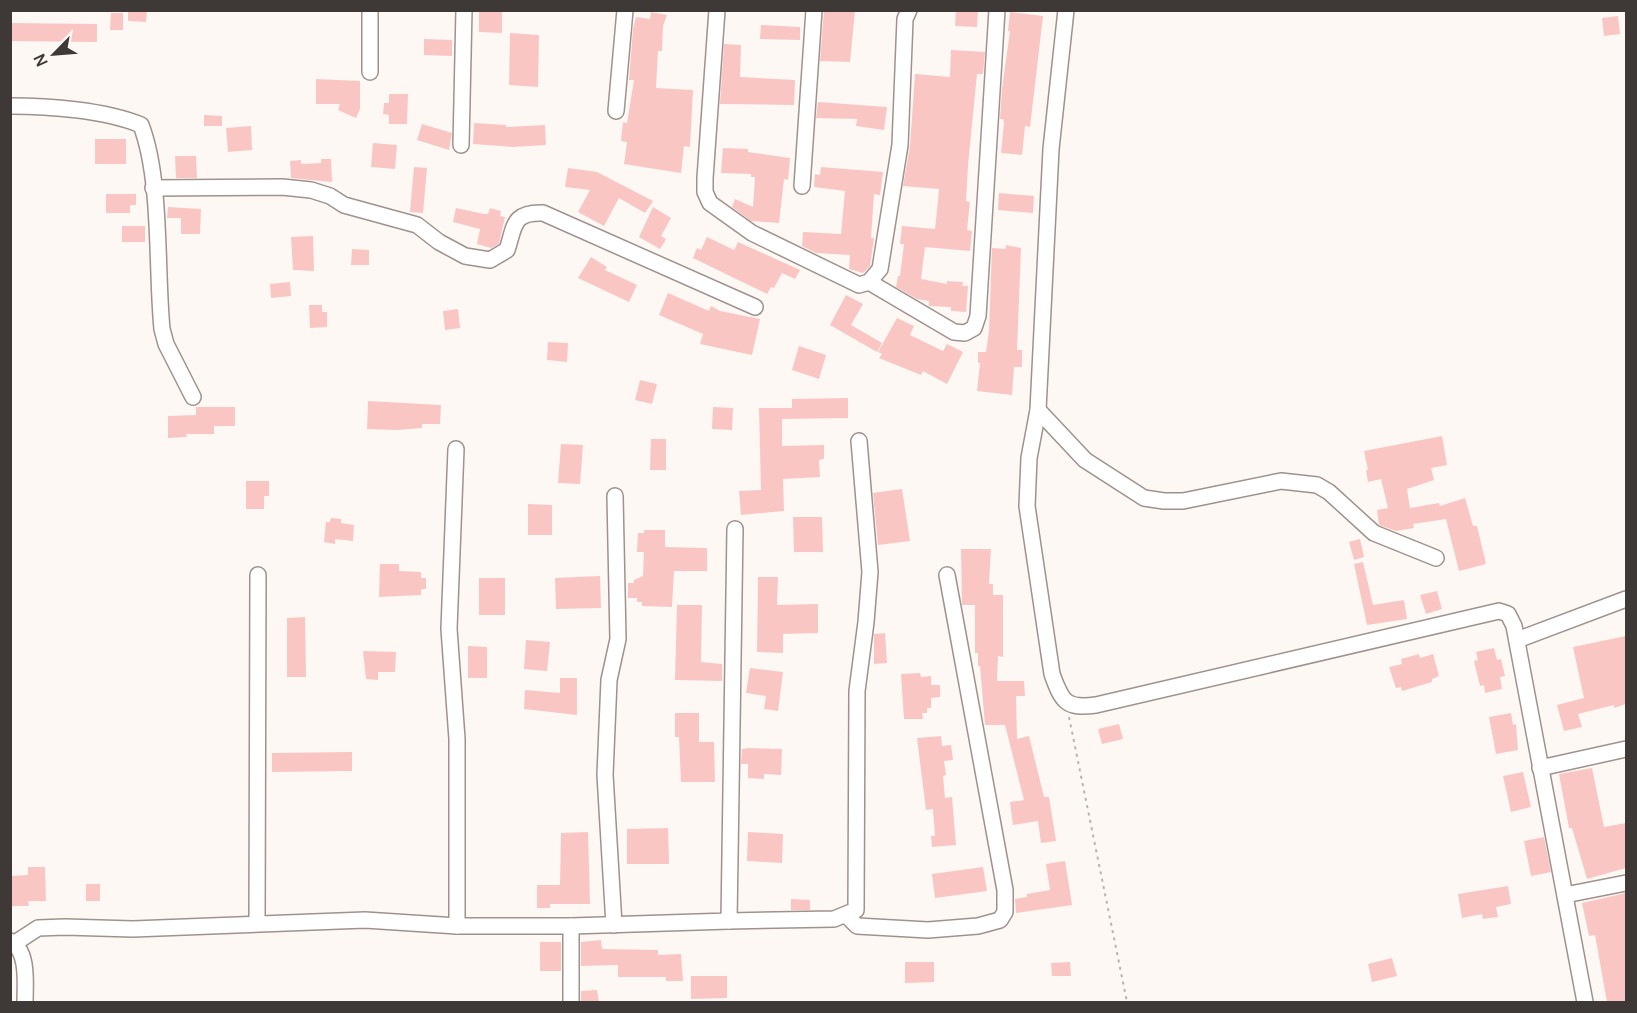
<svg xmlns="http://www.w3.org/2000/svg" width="1637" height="1013" viewBox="0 0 1637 1013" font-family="Manrope,sans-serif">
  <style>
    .building { fill: #fac6c4 }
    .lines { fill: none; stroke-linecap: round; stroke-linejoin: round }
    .minor-casing { stroke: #9f928d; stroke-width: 18 }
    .path { stroke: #b8b3b0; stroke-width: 2; stroke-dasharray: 3 4.5; stroke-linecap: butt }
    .minor { stroke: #fff; stroke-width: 15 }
  </style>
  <rect width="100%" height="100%" fill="#fef8f5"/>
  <!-- building -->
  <g class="building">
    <polygon points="128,10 147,10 146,22 128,21"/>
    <polygon points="479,10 502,10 502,33 479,32"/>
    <polygon points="824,10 855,10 850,62 820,61"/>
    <polygon points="956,10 978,10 977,27 955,26"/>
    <polygon points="651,12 667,15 663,26 662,51 658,51 656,88 693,90 690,147 684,146 681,173 624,164 627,142 621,141 623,122 627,123 634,80 629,80 633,29 636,17 650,19"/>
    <polygon points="1010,12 1043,16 1030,127 1025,126 1022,155 1001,153 1004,123 1003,119 1000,119 1002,89 1010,31 1008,31"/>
    <polygon points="111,13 123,13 123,30 110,30"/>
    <polygon points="1618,16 1620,34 1604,36 1602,18"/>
    <polygon points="10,23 97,24 97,42 10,41"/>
    <polygon points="761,25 800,27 800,40 760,39"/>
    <polygon points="510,33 539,35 538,87 509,85"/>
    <polygon points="424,39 452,40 452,56 424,55"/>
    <polygon points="724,44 741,45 740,77 795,80 794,105 720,104"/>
    <polygon points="951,50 985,52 983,74 977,74 968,165 966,201 970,202 967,230 972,231 970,251 925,247 921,279 947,284 947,281 963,282 962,286 968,286 966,312 951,311 951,307 929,306 929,301 917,299 896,287 898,276 900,276 904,244 900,244 902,226 935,229 938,201 939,189 903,186 910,146 915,74 950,77"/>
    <polygon points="316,79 360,81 360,109 356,118 338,110 340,104 316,104"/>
    <polygon points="389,94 408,94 407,124 389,124 389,115 383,114 384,103 389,103"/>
    <polygon points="818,102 887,107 884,130 856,126 857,119 816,118"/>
    <polygon points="204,115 222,116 222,126 204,126"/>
    <polygon points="474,123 506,125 506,127 545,125 546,145 513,147 473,144"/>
    <polygon points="422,124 452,133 449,150 417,140"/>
    <polygon points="251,126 252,150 228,152 226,128"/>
    <rect x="95" y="139" width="31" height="25"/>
    <polygon points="373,143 397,145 395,169 371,167"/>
    <polygon points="723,148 748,149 748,152 790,158 788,180 784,179 779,223 751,221 732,207 735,199 753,207 755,177 751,177 751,174 721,173"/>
    <polygon points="175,156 196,156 197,178 176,178"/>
    <polygon points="321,159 331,159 332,182 291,178 290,161 301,160 301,164 321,163"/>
    <polygon points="414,167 427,168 423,213 410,212"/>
    <polygon points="821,167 883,172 880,195 874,194 871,238 874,238 870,266 863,273 849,269 850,255 816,253 802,246 803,232 841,234 845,191 814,187 815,174 820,175"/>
    <polygon points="568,168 597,172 653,201 645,213 619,198 604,226 578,212 590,190 565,187"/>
    <polygon points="999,193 1034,196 1033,213 998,210"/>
    <polygon points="106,194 136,194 136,205 130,205 130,213 106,213"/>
    <polygon points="168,207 201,209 200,234 181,234 181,218 167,218"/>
    <polygon points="653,207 671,218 661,236 666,239 660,249 639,237"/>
    <polygon points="456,208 484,214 488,214 490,208 501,211 500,216 505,217 499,244 491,248 477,244 480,229 453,222"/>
    <rect x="122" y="226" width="23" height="16"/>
    <polygon points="313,236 314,271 293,270 291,237"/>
    <polygon points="707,237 734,250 738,242 800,270 795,279 782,273 774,288 771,287 767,294 693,258 697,248 701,250"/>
    <polygon points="1006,245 1021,248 1017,350 1022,350 1022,367 1014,367 1012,395 977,391 980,363 978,363 978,352 986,352 989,331 992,248 1006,249"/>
    <polygon points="352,249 369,250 369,265 351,265"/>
    <polygon points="591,257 607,267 605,270 637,285 629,302 578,278"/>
    <polygon points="290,282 291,296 271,298 270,284"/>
    <polygon points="668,293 709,311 711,306 720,311 760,319 752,355 700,344 703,334 659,315"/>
    <polygon points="846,295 863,304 851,325 882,343 877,352 830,325"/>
    <polygon points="309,305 322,305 322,312 327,312 327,327 310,328"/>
    <polygon points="458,309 460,328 445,330 443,311"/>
    <polygon points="897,318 914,326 910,335 943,351 947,344 963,352 947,384 923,371 921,375 879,358 882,354 878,352"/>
    <polygon points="548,342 568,343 567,362 547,360"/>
    <polygon points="799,346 826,355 819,379 792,370"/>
    <polygon points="640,380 657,384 652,404 635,400"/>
    <polygon points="848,398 848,418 782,419 782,446 824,445 824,459 819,460 820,477 783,479 784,511 741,515 739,491 761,490 759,408 792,408 792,399"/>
    <polygon points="368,401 441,405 440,424 422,424 422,428 397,430 367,429"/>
    <polygon points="196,407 235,407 235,426 214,426 214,434 186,434 187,437 168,438 168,416 196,415"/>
    <polygon points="713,407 733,408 732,430 712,429"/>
    <polygon points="1442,436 1447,465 1431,468 1434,480 1407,489 1410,508 1439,503 1440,506 1465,498 1473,526 1477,526 1486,564 1459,571 1446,519 1413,524 1414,528 1396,531 1379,525 1377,510 1388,508 1381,479 1368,482 1366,470 1368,470 1364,451"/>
    <polygon points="651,439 666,439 666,470 650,470"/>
    <polygon points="561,444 583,445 580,484 558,483"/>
    <polygon points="246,481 269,481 269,496 264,496 264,509 246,509"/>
    <polygon points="902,489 910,541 878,545 873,493"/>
    <polygon points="528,504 552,505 552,535 528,535"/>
    <polygon points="793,517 822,517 823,552 794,552"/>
    <polygon points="331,518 341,519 341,523 354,525 353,541 335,539 335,544 324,542 326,522 330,522"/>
    <polygon points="644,530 665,530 665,547 707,548 707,571 674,571 672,607 642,606 642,602 637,602 637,598 628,598 628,583 634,583 634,580 643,576 644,552 637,552 638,533 644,533"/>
    <polygon points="1360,539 1364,557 1354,560 1349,542"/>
    <polygon points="961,549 991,549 989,584 993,584 993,595 1003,595 1003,657 998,656 997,681 1024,681 1025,696 1016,696 1017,739 1029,736 1044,797 1049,797 1056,841 1041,843 1038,821 1013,825 1010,802 1024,800 1005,725 985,725 980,666 978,666 978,653 975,653 975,605 962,605"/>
    <polygon points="1363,562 1373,605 1404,600 1407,619 1367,625 1354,564"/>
    <polygon points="380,564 399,564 399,571 421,572 421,578 426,578 426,589 421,589 421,595 379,597"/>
    <polygon points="600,576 601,608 556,609 555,578"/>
    <polygon points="758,577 778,577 777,605 818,604 818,633 783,634 783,653 757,652"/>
    <rect x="479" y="578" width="26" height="37"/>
    <polygon points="1437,591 1442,609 1426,614 1420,595"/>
    <polygon points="677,605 702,605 701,662 722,664 722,681 675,680"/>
    <polygon points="305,617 306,677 287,677 287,618"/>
    <polygon points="885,633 887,663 874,664 874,634"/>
    <polygon points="1626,636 1626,704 1614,708 1614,705 1578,714 1582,727 1564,731 1557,705 1584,698 1573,647"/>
    <polygon points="526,640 550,642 547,671 524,669"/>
    <polygon points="468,646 487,647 487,678 468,678"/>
    <polygon points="1494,648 1497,660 1501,659 1505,676 1500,677 1502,689 1485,693 1484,685 1480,686 1474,661 1478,660 1476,652"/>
    <polygon points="363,651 396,652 395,672 378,672 378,680 366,679"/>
    <polygon points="1419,654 1420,658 1433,654 1439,676 1432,679 1432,682 1402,691 1401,687 1396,688 1389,667 1402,664 1401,659"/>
    <polygon points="750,668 783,672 778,711 764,709 766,696 746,693"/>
    <polygon points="920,673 921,677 931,676 931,685 940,685 940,697 931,698 931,708 927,708 927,713 922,713 923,719 904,719 901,674"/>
    <polygon points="560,678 577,678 577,715 524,709 525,690 560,693"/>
    <polygon points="675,713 699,713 699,742 714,742 715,782 681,782 679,737 675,737"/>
    <polygon points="1511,713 1513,725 1516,724 1518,750 1496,754 1489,717"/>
    <polygon points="1119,724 1123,739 1102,744 1098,729"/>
    <polygon points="941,736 942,746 951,745 953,760 944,761 946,775 943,776 945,798 952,797 956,845 932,847 931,836 935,836 933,809 926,810 917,738"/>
    <polygon points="749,748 782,749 781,775 764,774 764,779 748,778 748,764 741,764 742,749"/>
    <polygon points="352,752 352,771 272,772 272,753"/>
    <polygon points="1592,768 1604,827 1626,823 1626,868 1587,879 1572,828 1569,828 1559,774"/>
    <polygon points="1523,772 1531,807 1511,812 1503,776"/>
    <polygon points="668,828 669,864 627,864 627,829"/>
    <polygon points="588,832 590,904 550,904 550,908 537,908 537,885 560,885 561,833"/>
    <polygon points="748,832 783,834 782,863 747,861"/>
    <polygon points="1544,837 1551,872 1531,876 1524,841"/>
    <polygon points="1065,861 1072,905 1016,913 1015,899 1027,897 1027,894 1050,890 1046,864"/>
    <polygon points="28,867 45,867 46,901 28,901 29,906 10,906 10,876 28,875"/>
    <polygon points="983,867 987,891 935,898 932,874"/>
    <rect x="86" y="884" width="14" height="17"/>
    <polygon points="1508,886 1511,904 1496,907 1498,917 1483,919 1482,914 1462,918 1458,894"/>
    <polygon points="1626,893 1626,1002 1607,1002 1595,935 1589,936 1582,903"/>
    <polygon points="791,899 810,900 810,910 791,910"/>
    <polygon points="601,940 602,949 658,950 658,955 681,954 683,981 666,981 666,977 618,977 618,965 581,966 581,942"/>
    <rect x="540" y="942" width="21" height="29"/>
    <polygon points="1392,958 1397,976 1372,982 1368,964"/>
    <polygon points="905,962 934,962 934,982 905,983"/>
    <polygon points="1070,962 1071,976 1052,976 1051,963"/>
    <polygon points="691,976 727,976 727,998 691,999"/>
    <polygon points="597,990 599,1002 581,1002 581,991"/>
  </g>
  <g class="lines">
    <!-- minor casing -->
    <g class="minor-casing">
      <g id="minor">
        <polyline points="717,10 705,178 705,192 710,203 752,233 859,285 869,282 880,269 900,145 905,19 909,10"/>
        <path d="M1066,10L1051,149L1038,410L1029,458L1027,506L1052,674C1062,702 1066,709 1096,705L1499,611L1508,614L1514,626L1585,1002"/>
        <polyline points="370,72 370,10"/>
        <path d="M10,106C49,106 105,110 141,125C162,180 156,269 162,329L166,344L193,397"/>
        <polyline points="616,111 625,10"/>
        <polyline points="461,145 464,10"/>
        <polyline points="802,186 814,10"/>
        <path d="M153,188L282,187L311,190L330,196L344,205L417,225L439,242L465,256L490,260L507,250C515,226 512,212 543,213L755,307"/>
        <polyline points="869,282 954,332 965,333 974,328 978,316 997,10"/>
        <polyline points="1038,410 1085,460 1144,498 1164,501 1183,501 1281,481 1317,485 1329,492 1374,533 1436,558"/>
        <polyline points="456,449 449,629 457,739 457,926"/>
        <polyline points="1517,640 1626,599"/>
        <polyline points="1540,768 1626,749"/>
        <polyline points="1565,895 1626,883"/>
        <polyline points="847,916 857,926 928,930 978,926 1000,920 1005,912 1005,890 947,575"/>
        <polyline points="729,921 834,919 856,910 857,691 866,622 870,572 859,441"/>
        <polyline points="257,922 258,575"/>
        <polyline points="614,925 605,775 609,680 618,639 615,496"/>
        <polyline points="571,926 729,921 735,529"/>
        <path d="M10,941C29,950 25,985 25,1002"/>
        <polyline points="15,943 38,928 65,927 133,929 365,920 457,926 571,926 571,1002"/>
      </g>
    </g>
    <!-- path -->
    <polyline class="path" points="1069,717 1127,1002"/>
    <!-- minor -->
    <use href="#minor" class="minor"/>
  </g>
  <!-- border -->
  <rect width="1637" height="1013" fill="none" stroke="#3e3937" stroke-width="24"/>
  <!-- north arrow -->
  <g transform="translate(54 54) rotate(245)" stroke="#fef8f5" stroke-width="4.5" paint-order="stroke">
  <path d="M0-4.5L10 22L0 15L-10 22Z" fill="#3e3937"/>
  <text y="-9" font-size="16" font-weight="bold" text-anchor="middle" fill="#3e3937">N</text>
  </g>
</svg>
